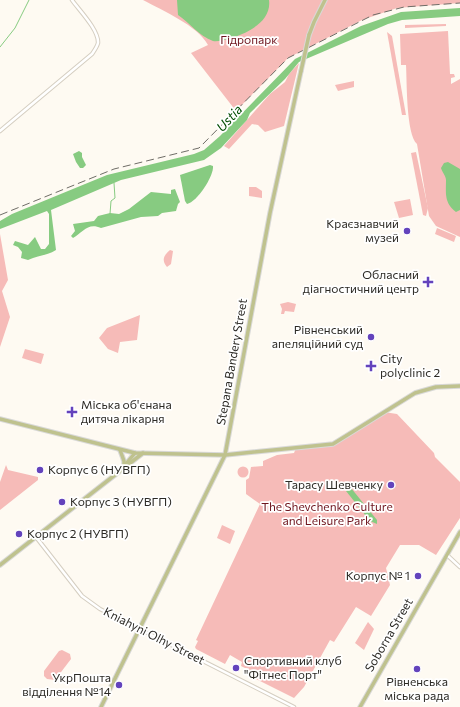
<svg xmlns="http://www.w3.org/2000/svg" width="460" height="707" viewBox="0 0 460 707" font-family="Commissioner,sans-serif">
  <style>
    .green { fill: #f6bbb8 }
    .water { fill: #87cb81 }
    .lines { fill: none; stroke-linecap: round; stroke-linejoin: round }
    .stream { stroke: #87cb81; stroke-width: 1 }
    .minor-casing { stroke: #d5cec1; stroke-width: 4.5 }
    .major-casing { stroke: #d9d9d8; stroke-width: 5.5 }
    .minor { stroke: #fff; stroke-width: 2.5 }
    .major { stroke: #bfc28e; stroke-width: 3.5 }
    .rail { stroke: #6f6d67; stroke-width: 1; stroke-dasharray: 8 4; stroke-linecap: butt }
    .major-bridge-casing { stroke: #d9d9d8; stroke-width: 5.5; stroke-linecap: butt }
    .major-bridge { stroke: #bfc28e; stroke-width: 3.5 }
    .poi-dot { fill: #6343bc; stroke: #fff; stroke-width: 1.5 }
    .labels { text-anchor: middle; stroke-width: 3.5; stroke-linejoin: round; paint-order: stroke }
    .park-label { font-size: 12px; fill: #6f151e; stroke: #fff }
    .poi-label { font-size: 12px; fill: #2c2a25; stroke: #fff; text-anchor: end }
    .street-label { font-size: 12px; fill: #2c2a25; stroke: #fff }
    .water-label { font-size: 13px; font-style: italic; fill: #004c00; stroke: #fff }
  </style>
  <rect width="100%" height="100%" fill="#fefaf2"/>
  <!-- green -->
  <g class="green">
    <path d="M143,0H460V3L397,8L362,20L288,58L236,111L191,53L208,45C197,25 163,11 143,0Z"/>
    <polygon points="446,24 446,26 405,28 405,25"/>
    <path d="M448,31L450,74H454L455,77L451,78V84L460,79V237L436,226L429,216L417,144C406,134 407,82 406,65H401L400,34Z"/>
    <polygon points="387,32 392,36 406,115 402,115"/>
    <polygon points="299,63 284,126 265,132 258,125 252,124 229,149 224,146 270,94 285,82 289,74"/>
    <polygon points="354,81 354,87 338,91 335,85"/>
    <polygon points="416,152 428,208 426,216 423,215 411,153"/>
    <polygon points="249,187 256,187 262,191 262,198 249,196"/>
    <polygon points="410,199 413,215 399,218 394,202"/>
    <polygon points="437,228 456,236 454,242 435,234"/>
    <polygon points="0,234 8,280 2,291 10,317 0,347"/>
    <path d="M170,250L173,251L171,264L167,267C161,260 164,255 170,250Z"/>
    <polygon points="288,302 296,304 294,312 285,311 284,314 281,314 282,309 280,304"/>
    <polygon points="140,315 137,340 120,342 118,353 108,349 99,338 107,328"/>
    <polygon points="25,349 44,354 41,364 22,358"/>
    <polygon points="384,412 397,414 434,453 435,457 460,482 460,518 436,555 419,545 400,545 386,568 390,585 371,616 356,607 334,642 330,640 304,687 294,698 244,673 247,669 241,666 242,662 230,655 225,664 196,649 195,647 198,641 196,640 260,504 246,494 246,480 249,478 251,467 263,466 263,461 277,455 294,453 296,448 332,445"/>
    <polygon points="6,465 8,470 38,477 38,480 0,510 0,482"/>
    <circle cx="243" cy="472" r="5.5"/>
    <polygon points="222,525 235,531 230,544 217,538"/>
    <polygon points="368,622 374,629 364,650 355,643"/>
    <polygon points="62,650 70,654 71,659 55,680 47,679 44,676 44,671 59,651"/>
  </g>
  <!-- water -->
  <g class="water">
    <path d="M177,0H269C272,22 246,34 228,39C223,40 217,42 213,41C199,36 190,23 178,15Z"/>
    <path d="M460,8V16L402,20L388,24L299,62L285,79L250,113L247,120L221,148L204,160L121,180L51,210L56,250C47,256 38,255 28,260L21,258L22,252L18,247L13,245L15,241L28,245L35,237L41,249H45L49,244V214L47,211L0,229V221L12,214L107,175L194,154L204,150L220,136L295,59L361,26L401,12Z"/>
    <polygon points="79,151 82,153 82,157 86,165 83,168 80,168 76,162 73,154"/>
    <path d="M448,162L460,169V210L456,212C444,203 446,193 446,180C446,176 442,172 441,168L444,163Z"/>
    <path d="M210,165L213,166C214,176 197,202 187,204L185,201L180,175Z"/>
    <path d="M175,189L180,202L178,204L176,211L162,213L158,216L141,217L101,228C88,222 83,232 73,238L71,236L75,231L73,224L94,221L98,216L110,213L119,214L129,209L151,192L171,194V190Z"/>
    <polygon points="351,488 377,520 377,524 370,521 346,491"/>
  </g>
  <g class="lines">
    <!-- stream -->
    <g class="stream">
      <polyline points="0,47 15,28 29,0"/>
      <polyline points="110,214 111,201 115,198 114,183"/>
    </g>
    <!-- minor casing -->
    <g class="minor-casing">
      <g id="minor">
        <path d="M0,131L92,54C94,51 97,47 98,43C99,30 79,10 72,0"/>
        <polyline points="36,537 82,596 100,609 294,707"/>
        <polyline points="447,555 460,567"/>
      </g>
    </g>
    <!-- major casing -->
    <g class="major-casing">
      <g id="major">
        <polyline points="309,35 314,22 325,0"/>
        <polyline points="0,419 135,453 225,455 333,444 415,393 436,387 460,386"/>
        <polyline points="120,450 124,461 124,466"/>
        <polyline points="125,465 135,453"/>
        <polyline points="0,565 143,453"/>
        <polyline points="101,707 225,455 270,213 301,71"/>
        <polyline points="360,707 460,532"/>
      </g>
    </g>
    <!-- minor -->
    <use href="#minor" class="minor"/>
    <!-- major -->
    <use href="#major" class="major"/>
    <!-- rail -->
    <polyline class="rail" points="0,215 114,169 199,148 288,58 373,15 404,7 460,3"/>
    <!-- major-bridge casing -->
    <g class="major-bridge-casing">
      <polyline id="major-bridge" points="301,71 309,35"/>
    </g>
    <!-- major-bridge -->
    <use href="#major-bridge" class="major-bridge"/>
  </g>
  <!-- markers -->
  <g class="poi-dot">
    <circle cx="407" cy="231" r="4"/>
    <path d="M426 276h4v4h4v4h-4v4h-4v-4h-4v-4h4z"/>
    <circle cx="371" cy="337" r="4"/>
    <path d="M369 360h4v4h4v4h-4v4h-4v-4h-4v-4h4z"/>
    <path d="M70 406h4v4h4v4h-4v4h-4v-4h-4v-4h4z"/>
    <circle cx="40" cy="470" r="4"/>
    <circle cx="391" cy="485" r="4"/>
    <circle cx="62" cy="502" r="4"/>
    <circle cx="19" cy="534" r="4"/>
    <circle cx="418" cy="576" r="4"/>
    <circle cx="236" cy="668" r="4"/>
    <circle cx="417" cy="669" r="4"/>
    <circle cx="119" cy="685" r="4"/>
  </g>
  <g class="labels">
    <!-- park labels -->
    <g class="park-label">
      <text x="249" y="44">Гідропарк</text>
      <text x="327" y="511">The Shevchenko Culture<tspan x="327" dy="14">and Leisure Park</tspan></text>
    </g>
    <!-- poi labels -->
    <g class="poi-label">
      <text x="399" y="228">Краєзнавчий<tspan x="399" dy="14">музей</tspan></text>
      <text x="419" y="279">Обласний<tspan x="419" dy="14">діагностичний центр</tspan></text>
      <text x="363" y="334">Рівненський<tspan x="363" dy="14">апеляційний суд</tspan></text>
      <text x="380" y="363" text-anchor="start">City<tspan x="380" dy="14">polyclinic 2</tspan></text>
      <text x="81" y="409" text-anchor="start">Міська об'єнана<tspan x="81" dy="14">дитяча лікарня</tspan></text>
      <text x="48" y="474" text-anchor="start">Корпус 6 (НУВГП)</text>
      <text x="383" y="489">Тарасу Шевченку</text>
      <text x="70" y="506" text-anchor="start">Корпус 3 (НУВГП)</text>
      <text x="27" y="538" text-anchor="start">Корпус 2 (НУВГП)</text>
      <text x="410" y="580">Корпус № 1</text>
      <text x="244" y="665" text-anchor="start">Спортивний клуб<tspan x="244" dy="14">"Фітнес Порт"</tspan></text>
      <text x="111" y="682">УкрПошта<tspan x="111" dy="14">відділення №14</tspan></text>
      <text x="417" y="686" text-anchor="middle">Рівненська<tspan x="417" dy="14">міська рада</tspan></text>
    </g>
    <!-- street labels -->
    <g class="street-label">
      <text transform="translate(232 362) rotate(-80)" y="4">Stepana Bandery Street</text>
      <text transform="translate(389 635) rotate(-60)" y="4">Soborna Street</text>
      <text transform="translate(154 636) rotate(27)" y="4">Kniahyni Olhy Street</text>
    </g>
    <!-- water labels -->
    <g class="water-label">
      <text transform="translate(229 118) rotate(-47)" y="5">Ustia</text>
    </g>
  </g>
</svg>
